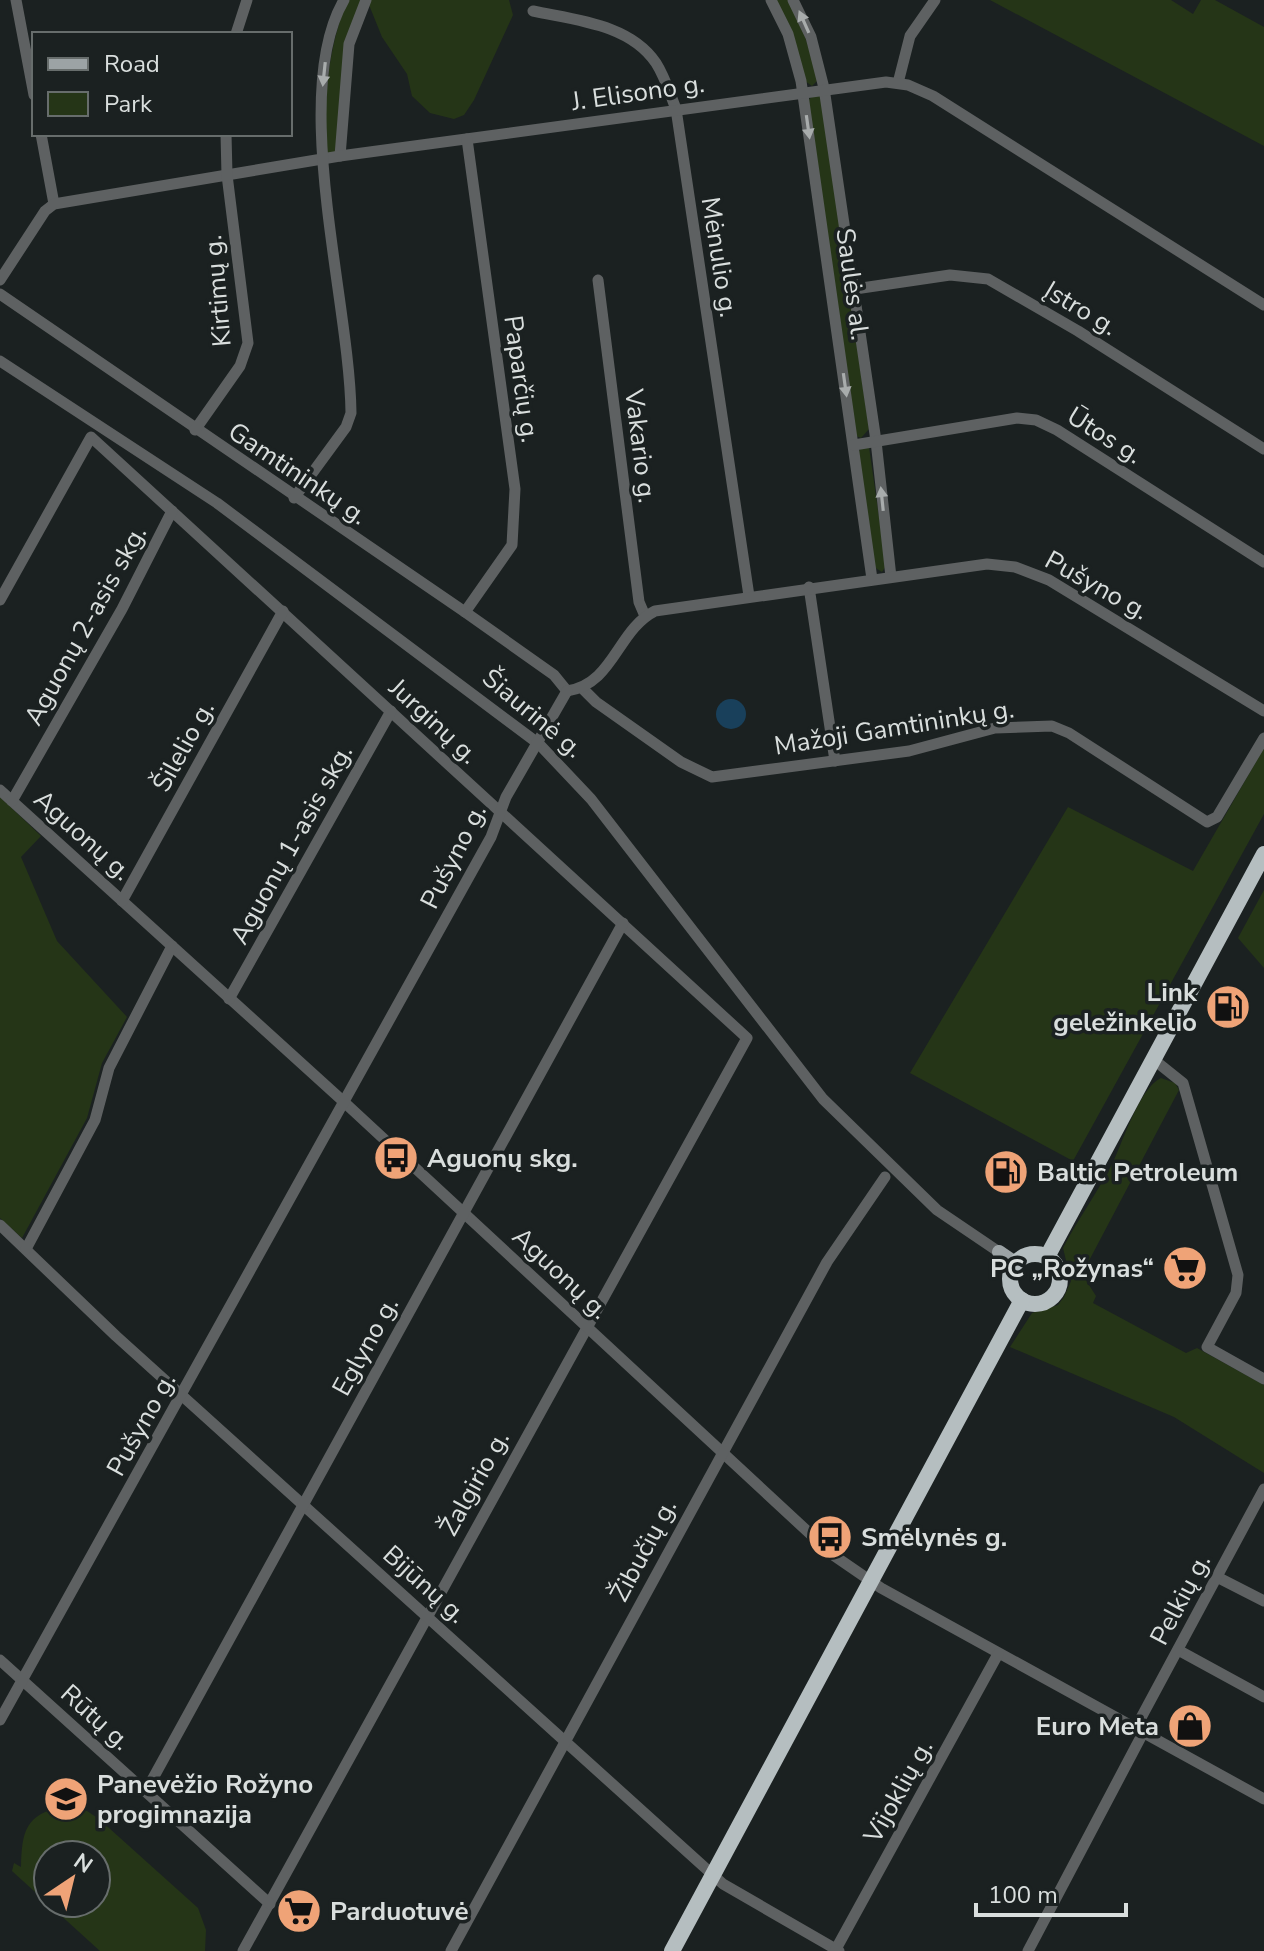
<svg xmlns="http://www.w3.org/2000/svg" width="1264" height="1951" viewBox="0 0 1264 1951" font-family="'Nunito Sans',sans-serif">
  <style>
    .green { fill: #253517; fill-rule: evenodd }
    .water { fill: #19405b }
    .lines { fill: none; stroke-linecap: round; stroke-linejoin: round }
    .minor { stroke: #5e6162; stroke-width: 11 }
    .major { stroke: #9ca3a5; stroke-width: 14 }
    .highway { stroke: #b5bec0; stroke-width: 16 }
    .oneway { fill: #a8acac }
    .labels { text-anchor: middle; stroke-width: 7; stroke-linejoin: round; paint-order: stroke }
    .street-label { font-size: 26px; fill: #d9dedd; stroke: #1b2121 }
    .poi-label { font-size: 26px; font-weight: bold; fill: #d9dedd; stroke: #1b2121; text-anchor: start }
  </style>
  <rect width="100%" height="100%" fill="#1b2121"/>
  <!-- green -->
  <g class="green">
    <path d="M347,0H364L346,44L336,153L326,155C324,97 327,54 347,0Z"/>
    <polygon points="367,0 509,0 513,15 474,100 464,115 454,119 430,113 412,96 407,74 382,37"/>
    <polygon points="774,0 790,0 802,26 818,80 812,86 805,81 792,34"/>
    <polygon points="990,0 1171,0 1193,14 1201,0 1215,0 1264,27 1264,146"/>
    <polygon points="814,95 821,96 869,429 861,438 856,436 807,101"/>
    <polygon points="869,447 886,566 882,572 874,567 857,454 861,448"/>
    <polygon points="1264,748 1264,814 1073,1161 910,1073 1068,807 1193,871"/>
    <polygon points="0,797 41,836 21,857 57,941 127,1017 102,1063 87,1118 22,1238 0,1218"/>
    <polygon points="1264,890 1264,968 1238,938"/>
    <path d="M1161,1078L1175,1083L1179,1090L1082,1274L1096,1296L1093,1303L1186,1353L1197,1348L1264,1385V1473L1174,1417L1010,1347L1032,1313L1058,1305L1064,1297L1071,1281L1063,1248C1077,1221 1095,1196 1110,1168C1122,1146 1138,1089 1161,1078Z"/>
    <path d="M63,1806L87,1811L99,1819L198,1908L206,1930L205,1951H100L12,1871L14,1863L21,1867C22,1831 25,1815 63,1806ZM48,1855H96V1903H48Z"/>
  </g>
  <!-- water -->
  <circle class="water" cx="731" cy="714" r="15"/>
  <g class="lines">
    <!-- minor -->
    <g class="minor">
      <polyline points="16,0 34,95"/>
      <polyline points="771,0 788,34 801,81 872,579"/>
      <polyline points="793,0 811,37 824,88 876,441 891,577"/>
      <path d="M533,11C575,20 630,24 656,63C665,77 670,94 676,109L749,596"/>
      <polyline points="236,34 247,0"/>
      <polyline points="898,83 910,36 935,0"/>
      <polyline points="41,134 54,204"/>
      <polyline points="340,156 349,44 366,0"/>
      <polyline points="0,280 45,211 54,204 340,156 886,82 908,85 933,96 1264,305"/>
      <polyline points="598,280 639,602 645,616"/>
      <polyline points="855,289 950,275 988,279 1078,331 1264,449"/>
      <polyline points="0,294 465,612 554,675 567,691"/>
      <polyline points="0,361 217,503 539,744 591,799 823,1099 937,1210 999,1252"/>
      <polyline points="195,430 240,366 248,343 227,175 226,134"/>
      <polyline points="854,445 1017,418 1036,420 1057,430 1264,562"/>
      <path d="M294,498L346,427L351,413C350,303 289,94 344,0"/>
      <polyline points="809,587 835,761"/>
      <polyline points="0,600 91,437 747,1038 243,1951"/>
      <polyline points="465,612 512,545 515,489 467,139"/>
      <polyline points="583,689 596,702 681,762 712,777 909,751 995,728 1052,726 1069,733 1207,822 1217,817 1264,738"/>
      <path d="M567,691C614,684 617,630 655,611L987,564L1015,567L1049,580L1264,711"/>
      <polyline points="0,790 344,1102 833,1555 881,1588 1264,1799"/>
      <polyline points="12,801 122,609 172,511"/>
      <polyline points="122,901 283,611"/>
      <polyline points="229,999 391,711"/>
      <polyline points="1153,1059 1183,1083 1238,1275 1236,1293 1207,1347 1264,1379"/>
      <polyline points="0,1225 116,1336 723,1884 839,1951"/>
      <polyline points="26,1249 95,1120 109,1068 172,946"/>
      <polyline points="1217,1577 1264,1601"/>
      <polyline points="1178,1650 1264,1697"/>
      <polyline points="0,1660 270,1904"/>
      <polyline points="0,1720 491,837 506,797 567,691"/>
      <polyline points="1135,1729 1264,1489"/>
      <polyline points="146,1791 623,923"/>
      <polyline points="836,1949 998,1654"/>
      <polyline points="451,1951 827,1262 885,1177"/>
      <polyline points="1028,1951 1143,1733"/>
    </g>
    <!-- major -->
    <polyline class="major" points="999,1252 1015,1263"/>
    <!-- highway -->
    <g class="highway">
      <circle cx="1035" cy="1279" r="25"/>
      <polyline points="1047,1257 1264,854"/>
      <polyline points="672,1951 1022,1300"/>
    </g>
  </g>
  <!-- one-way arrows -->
  <defs><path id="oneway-solid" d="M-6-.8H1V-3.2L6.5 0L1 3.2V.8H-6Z" transform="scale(2)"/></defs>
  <g class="oneway">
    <use href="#oneway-solid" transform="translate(804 22) rotate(-114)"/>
    <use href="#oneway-solid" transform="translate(324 74) rotate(96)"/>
    <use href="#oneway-solid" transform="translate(808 127) rotate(82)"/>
    <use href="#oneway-solid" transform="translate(845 385) rotate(82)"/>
    <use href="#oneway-solid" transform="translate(882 499) rotate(-96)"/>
  </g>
  <!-- icons -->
  <defs>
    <g id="fuel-disc" transform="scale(2.3)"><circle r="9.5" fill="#efa377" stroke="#1b2121"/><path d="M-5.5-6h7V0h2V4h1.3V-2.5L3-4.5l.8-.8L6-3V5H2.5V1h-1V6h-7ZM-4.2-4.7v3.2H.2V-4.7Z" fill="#111"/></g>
    <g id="bus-disc" transform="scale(2.3)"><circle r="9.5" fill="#efa377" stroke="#1b2121"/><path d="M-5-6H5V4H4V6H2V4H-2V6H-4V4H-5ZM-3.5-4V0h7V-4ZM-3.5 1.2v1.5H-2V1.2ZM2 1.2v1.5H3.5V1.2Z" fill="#111"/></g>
    <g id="supermarket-disc" transform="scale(2.3)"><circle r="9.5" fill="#efa377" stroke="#1b2121"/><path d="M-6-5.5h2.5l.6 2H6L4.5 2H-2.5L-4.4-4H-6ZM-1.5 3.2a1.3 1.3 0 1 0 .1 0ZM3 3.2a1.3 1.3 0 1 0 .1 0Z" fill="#111"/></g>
    <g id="shop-disc" transform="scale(2.3)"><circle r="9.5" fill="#efa377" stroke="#1b2121"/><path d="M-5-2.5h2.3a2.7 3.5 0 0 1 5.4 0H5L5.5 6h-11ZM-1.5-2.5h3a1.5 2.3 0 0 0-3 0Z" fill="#111"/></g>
    <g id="school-disc" transform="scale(2.3)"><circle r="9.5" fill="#efa377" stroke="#1b2121"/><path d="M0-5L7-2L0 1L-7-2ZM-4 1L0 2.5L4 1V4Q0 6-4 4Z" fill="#111"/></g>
  </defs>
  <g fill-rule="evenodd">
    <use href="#fuel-disc" x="1228" y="1007"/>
    <use href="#bus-disc" x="396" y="1158"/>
    <use href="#fuel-disc" x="1006" y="1172"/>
    <use href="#supermarket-disc" x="1185" y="1268"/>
    <use href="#bus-disc" x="830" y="1537"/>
    <use href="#shop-disc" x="1190" y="1726"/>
    <use href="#school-disc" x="66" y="1799"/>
    <use href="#supermarket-disc" x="299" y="1911"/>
  </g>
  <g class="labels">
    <!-- street labels -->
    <g class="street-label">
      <text transform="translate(638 92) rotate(-8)" y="9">J. Elisono g.</text>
      <text transform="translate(720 257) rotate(81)" y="9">Mėnulio g.</text>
      <text transform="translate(853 284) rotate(82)" y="9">Saulės al.</text>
      <text transform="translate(217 291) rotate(-95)" y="9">Kirtimų g.</text>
      <text transform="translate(1081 308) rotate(31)" y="9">Įstro g.</text>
      <text transform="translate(522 379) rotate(82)" y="9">Paparčių g.</text>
      <text transform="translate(1105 435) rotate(32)" y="9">Ūtos g.</text>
      <text transform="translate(641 446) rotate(83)" y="9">Vakario g.</text>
      <text transform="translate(298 473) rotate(34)" y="9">Gamtininkų g.</text>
      <text transform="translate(1097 585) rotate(29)" y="9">Pušyno g.</text>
      <text transform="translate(85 625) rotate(-61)" y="9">Aguonų 2-asis skg.</text>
      <text transform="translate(533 713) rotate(40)" y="9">Šiaurinė g.</text>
      <text transform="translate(434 721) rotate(43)" y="9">Jurginų g.</text>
      <text transform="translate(894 727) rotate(-9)" y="9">Mažoji Gamtininkų g.</text>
      <text transform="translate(183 746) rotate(-61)" y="9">Šilelio g.</text>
      <text transform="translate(83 835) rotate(42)" y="9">Aguonų g.</text>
      <text transform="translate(291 844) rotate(-61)" y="9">Aguonų 1-asis skg.</text>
      <text transform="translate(453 856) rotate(-63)" y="9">Pušyno g.</text>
      <text transform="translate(561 1273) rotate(43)" y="9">Aguonų g.</text>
      <text transform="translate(365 1346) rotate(-61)" y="9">Eglyno g.</text>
      <text transform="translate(141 1424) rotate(-61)" y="9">Pušyno g.</text>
      <text transform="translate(474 1483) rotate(-61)" y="9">Žalgirio g.</text>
      <text transform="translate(643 1550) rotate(-62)" y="9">Žibučių g.</text>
      <text transform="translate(425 1584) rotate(42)" y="9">Bijūnų g.</text>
      <text transform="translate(1180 1599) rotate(-62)" y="9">Pelkių g.</text>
      <text transform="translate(96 1717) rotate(42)" y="9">Rūtų g.</text>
      <text transform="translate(898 1791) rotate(-61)" y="9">Vijoklių g.</text>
    </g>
    <!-- poi labels -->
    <g class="poi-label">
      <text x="1197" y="1001" text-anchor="end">Link<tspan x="1197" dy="30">geležinkelio</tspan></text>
      <text x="427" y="1167">Aguonų skg.</text>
      <text x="1037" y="1181">Baltic Petroleum</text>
      <text x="1154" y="1277" text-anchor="end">PC „Rožynas“</text>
      <text x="861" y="1546">Smėlynės g.</text>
      <text x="1159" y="1735" text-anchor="end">Euro Meta</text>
      <text x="97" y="1793">Panevėžio Rožyno<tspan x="97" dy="30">progimnazija</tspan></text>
      <text x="330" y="1920">Parduotuvė</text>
    </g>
  </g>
  <!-- legend -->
  <rect x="32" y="32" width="260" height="104" fill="#1b2121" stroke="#676d6c" stroke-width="2"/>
  <rect x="48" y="58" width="40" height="12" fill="#9ca3a5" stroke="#676d6c" stroke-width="2"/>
  <text x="104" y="72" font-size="24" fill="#d9dedd">Road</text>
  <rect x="48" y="92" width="40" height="24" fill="#253517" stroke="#676d6c" stroke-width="2"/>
  <text x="104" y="112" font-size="24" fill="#d9dedd">Park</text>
  <!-- north arrow -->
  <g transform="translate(72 1879) rotate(35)"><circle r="38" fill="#1b2121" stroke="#676d6c" stroke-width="2"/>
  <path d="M0-6L14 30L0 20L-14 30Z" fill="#efa377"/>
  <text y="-12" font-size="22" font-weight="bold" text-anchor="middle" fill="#d9dedd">N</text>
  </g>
  <!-- scale -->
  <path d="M976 1903v12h150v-12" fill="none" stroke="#d9dedd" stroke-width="4"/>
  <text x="988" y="1903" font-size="24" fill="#d9dedd" stroke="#1b2121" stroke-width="6" paint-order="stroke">100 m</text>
</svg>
